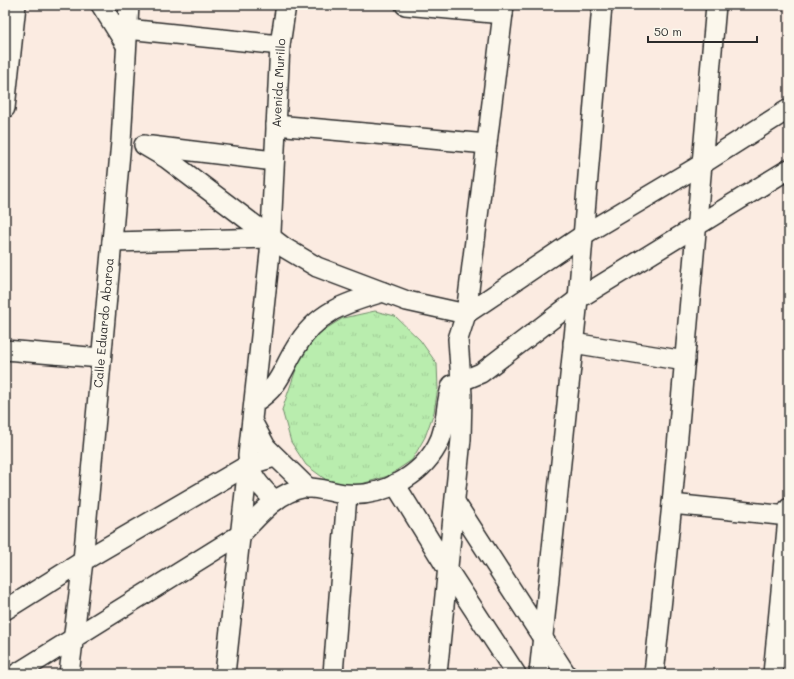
<svg xmlns="http://www.w3.org/2000/svg" width="794" height="679" viewBox="0 0 794 679" font-family="Mali,sans-serif">
  <style>
    .grass { fill: url(#grass-tufts); stroke: #728c6c }
    .lines { fill: none; stroke-linecap: round; stroke-linejoin: round }
    .minor-casing { stroke: #2b2b2b; stroke-width: 22 }
    .minor { stroke: #fbf7ec; stroke-width: 19 }
    .labels { text-anchor: middle; stroke-width: 4; stroke-linejoin: round; paint-order: stroke }
    .street-label { font-size: 12px; fill: #2b2b2b; stroke: #fbf7ec }
  </style>
  <defs>
    <pattern id="grass-tufts" width="24" height="20" patternUnits="userSpaceOnUse"><rect width="24" height="20" fill="#b9edae"/><path d="M3 7l-1-3M5 7V3M7 7l1-3M15 17l-1-3M17 17v-4M19 17l1-3" fill="none" stroke="#9fcb96"/></pattern>
  </defs>
  <rect width="100%" height="100%" fill="#fbebe1"/>
  <filter id="ink" filterUnits="userSpaceOnUse"><feTurbulence type="fractalNoise" baseFrequency=".025" numOctaves="2"/><feDisplacementMap in="SourceGraphic" scale="8" xChannelSelector="R" yChannelSelector="G"/><feConvolveMatrix kernelMatrix="1 2 1 2 8 2 1 2 1" color-interpolation-filters="sRGB"/></filter>
  <g filter="url(#ink)">
    <!-- grass -->
    <polygon class="grass" points="375,311 395,316 420,340 437,364 438,388 434,412 425,437 412,460 388,476 358,485 329,482 306,465 291,442 282,410 300,358 316,335 343,318"/>
    <g class="lines">
      <!-- minor casing -->
      <g class="minor-casing">
        <g id="minor">
          <polyline points="101,5 126,45"/>
          <polyline points="405,5 503,14"/>
          <polyline points="127,29 280,45"/>
          <polyline points="5,108 16,5"/>
          <polyline points="276,125 487,144"/>
          <polyline points="144,145 166,158 285,248 317,267 407,301 466,314 583,235 704,163 789,109"/>
          <polyline points="151,146 274,161"/>
          <polyline points="112,242 271,238"/>
          <polyline points="573,343 685,361"/>
          <polyline points="5,350 101,358"/>
          <path d="M255,402C280,386 281,372 295,349C316,312 345,303 383,292"/>
          <polyline points="253,423 266,447 308,488"/>
          <polyline points="395,484 448,570 516,674"/>
          <path d="M275,501C262,488 249,476 248,456L270,253L280,45L286,5"/>
          <polyline points="455,502 566,674"/>
          <polyline points="672,504 788,516"/>
          <polyline points="5,610 83,561 248,465 275,457"/>
          <path d="M16,674L241,534C259,516 276,493 303,488C314,486 334,493 345,494C381,498 420,477 437,446C448,427 444,405 452,385L481,373L578,299L789,169"/>
          <polyline points="69,674 83,561 121,142 129,5"/>
          <polyline points="225,674 248,465"/>
          <polyline points="333,674 347,495"/>
          <polyline points="437,674 461,439 462,395 458,339 466,314 504,5"/>
          <polyline points="539,674 578,299 602,5"/>
          <polyline points="654,674 672,504 716,5"/>
          <polyline points="773,674 789,508"/>
        </g>
      </g>
      <!-- minor -->
      <use href="#minor" class="minor"/>
    </g>
  </g>
  <g class="labels">
    <!-- street labels -->
    <g class="street-label">
      <text transform="translate(279 83) rotate(-87)" y="4">Avenida Murillo</text>
      <text transform="translate(104 323) rotate(-85)" y="4">Calle Eduardo Abaroa</text>
    </g>
  </g>
  <!-- margin -->
  <rect width="794" height="679" fill="none" stroke="#fbf7ec" stroke-width="20"/>
  <rect x="10" y="10" width="774" height="659" fill="none" stroke="#2b2b2b" stroke-width="1.5" filter="url(#ink)"/>
  <!-- scale -->
  <path d="M648 36v6h109v-6" fill="none" stroke="#2b2b2b" stroke-width="2"/>
  <text x="654" y="36" font-size="12" fill="#2b2b2b" stroke="#fbf7ec" stroke-width="3" paint-order="stroke">50 m</text>
</svg>
